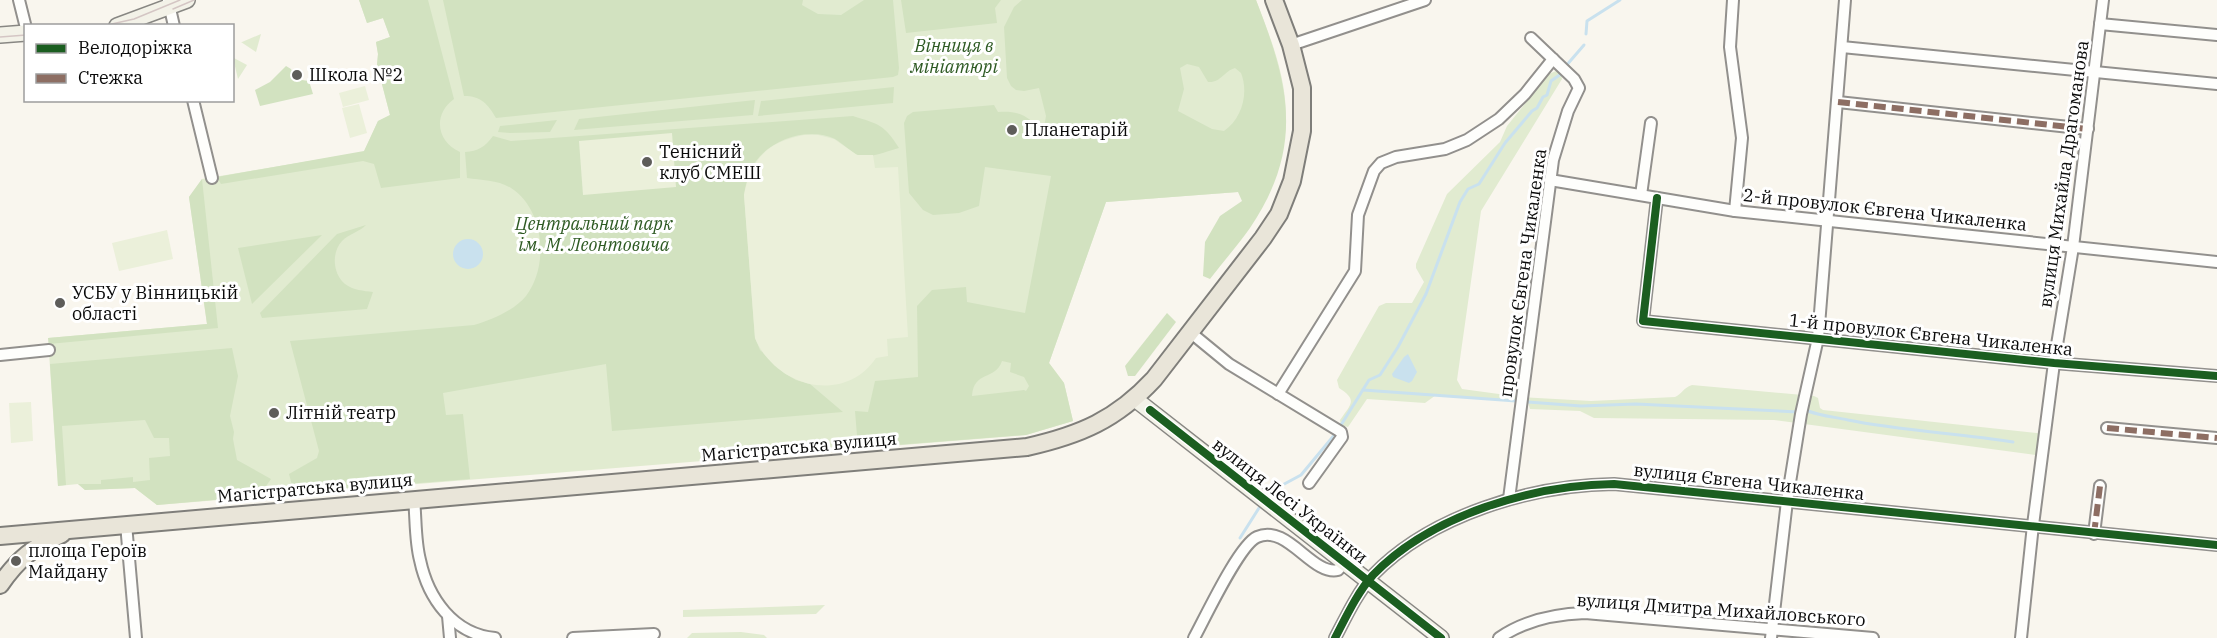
<svg xmlns="http://www.w3.org/2000/svg" width="2217" height="638" viewBox="0 0 2217 638" font-family="'IBM Plex Serif',serif">
  <style>
    .green { fill: #e1ebd0 }
    .forest { fill: #d2e2c0; fill-rule: evenodd }
    .pitch { fill: #ebf0da }
    .water { fill: #c9e1ee }
    .lines { fill: none; stroke-linecap: round; stroke-linejoin: round }
    .stream { stroke: #c9e1ee; stroke-width: 3 }
    .minor-casing { stroke: #92908d; stroke-width: 14 }
    .secondary-casing { stroke: #888783; stroke-width: 18 }
    .primary-casing { stroke: #7f7e7a; stroke-width: 20 }
    .minor { stroke: #fefefc; stroke-width: 10 }
    .secondary { stroke: #f3f2e8; stroke-width: 15 }
    .primary { stroke: #e9e5d9; stroke-width: 16 }
    .tram { stroke: #d4c6c4; stroke-width: 1.5 }
    .quiet { stroke: #8d6e63; stroke-width: 6; stroke-dasharray: 12 6; stroke-linecap: butt }
    .cycleway-casing { stroke: #fff; stroke-width: 11 }
    .cycleway { stroke: #1b5e20; stroke-width: 8 }
    .poi-dot { fill: #5e5d5a; stroke: #fff; stroke-width: 2 }
    .labels { text-anchor: middle; stroke-width: 6; stroke-linejoin: round; paint-order: stroke }
    .park-label { font-size: 18px; font-style: italic; fill: #2e5a23; stroke: #fff }
    .poi-label { font-size: 18px; fill: #0a0a0a; stroke: #fff; text-anchor: start }
    .street-label { font-size: 18px; fill: #0a0a0a; stroke: #fff }
  </style>
  <rect width="100%" height="100%" fill="#f9f6ee"/>
  <!-- green -->
  <g class="green">
    <path d="M359,0H1256C1280,62 1298,109 1276,175L1238,192L1106,202L1049,363L1064,383L1073,421L1026,435L157,505L135,488L85,490L78,484L58,486L48,338L207,324L189,197L202,179L364,152L378,121L390,115L377,65L378,54L376,42L390,37L383,18L367,23Z"/>
    <polygon points="261,34 256,52 241,42 242,42"/>
    <polygon points="232,57 247,65 238,79 233,58"/>
    <path d="M1556,71L1561,74L1562,79L1481,211L1457,380L1462,389L1521,397L1591,401L1675,397C1682,394 1683,388 1692,385L1814,396L1818,398L1820,408L1823,410L2045,434L2043,456L1774,420L1594,418L1580,411L1530,409L1528,402L1436,395L1425,403L1367,399L1348,427L1341,425L1340,420C1351,404 1358,400 1339,388L1337,380L1379,306L1386,303H1412L1424,282L1416,268V264L1447,194L1500,142L1507,126L1549,74Z"/>
    <polygon points="825,605 816,614 683,617 683,610"/>
    <polygon points="741,632 764,635 767,638 687,638 692,633"/>
  </g>
  <!-- forest -->
  <g class="forest">
    <path d="M359,0H428L454,99C433,114 436,141 460,152V178L381,188L374,164L363,161L221,184L217,177L364,151L378,121L390,115L377,65L378,54L376,42L390,37L383,18L367,23Z"/>
    <path d="M443,0H803L802,5L818,14L841,15L864,0H893L899,68L898,75L893,77L496,118C488,104 481,96 464,96Z"/>
    <polygon points="901,0 1001,0 995,8 997,23 906,33"/>
    <path d="M1022,0H1256C1289,85 1305,146 1250,228C1238,245 1223,262 1210,279L1203,276L1205,242L1220,216L1242,201L1238,192L1106,202L1049,363L1064,383L1073,421L1026,435L858,448L855,411L868,412L875,381L918,377L917,306L932,290L966,287L967,302L1025,313L1051,176L985,167L979,206L959,213L933,215L923,210L909,193L904,123L907,116L913,112L994,105L998,112C1018,111 1024,114 1039,127H1044L1046,116L1039,88L1024,91L1016,90L1011,86L1007,78L1004,27L1014,7ZM1187,64L1199,67L1208,82C1221,83 1224,71 1235,68L1241,73C1249,93 1242,119 1224,131L1212,129L1178,111L1184,89L1180,68ZM1002,361L1011,363L1010,372L1024,377L1029,386L1026,391L1024,390L972,396C974,370 995,381 1002,361Z"/>
    <polygon points="286,66 291,69 295,79 309,81 313,94 260,106 255,90 270,82"/>
    <polygon points="894,87 893,103 758,116 761,101"/>
    <polygon points="755,100 753,115 574,130 579,119"/>
    <path d="M853,116C878,124 884,124 899,148C888,151 869,159 858,155C852,153 842,143 835,139C810,127 773,138 756,161C749,171 746,183 744,195L755,338L760,350L784,373L796,380L810,384L843,412L612,431L606,364L443,393L446,415L463,414L470,479L294,493L289,474L317,458L319,451L290,341L474,325C491,320 515,310 526,296C549,266 545,210 511,188C498,180 481,180 467,178L465,152C478,151 485,147 493,136L511,141Z"/>
    <polygon points="557,120 550,132 510,133 498,132 500,126"/>
    <polygon points="202,179 218,328 49,344 48,338 207,324 189,197"/>
    <path d="M366,225C359,232 349,234 342,241C331,253 333,274 345,284C353,290 364,291 373,292L367,309L262,318L260,313L337,234Z"/>
    <polygon points="322,235 252,304 238,248"/>
    <polygon points="1167,313 1176,322 1135,376 1128,376 1125,366"/>
    <polygon points="232,348 238,376 230,416 234,432 233,439 237,460 271,479 259,496 157,505 135,488 85,490 78,484 101,484 101,480 133,477 133,482 150,480 149,458 170,456 169,438 154,438 145,420 62,426 66,485 58,486 50,364"/>
  </g>
  <!-- pitch -->
  <g class="pitch">
    <polygon points="365,86 369,100 343,107 339,93"/>
    <polygon points="359,104 367,133 350,138 342,108"/>
    <polygon points="672,133 676,187 583,195 579,141"/>
    <path d="M804,135H818L834,139L857,155H873L875,168L898,167L908,337L887,339L888,356L876,358C843,406 775,386 755,338L744,195C751,159 767,142 804,135Z"/>
    <polygon points="167,230 173,259 119,271 112,243"/>
    <polygon points="31,402 33,441 11,443 9,403"/>
  </g>
  <!-- water -->
  <g class="water">
    <circle cx="468" cy="254" r="15"/>
    <polygon points="1408,354 1417,372 1412,381 1409,383 1393,377 1392,374 1404,357"/>
  </g>
  <g class="lines">
    <!-- stream -->
    <g class="stream">
      <polyline points="1586,34 1587,21 1620,0"/>
      <polyline points="1565,67 1584,45"/>
      <polyline points="1363,390 1516,401"/>
      <polyline points="1528,402 1581,406 1636,404 1798,412"/>
      <path d="M1808,411C1821,416 1835,417 1848,420C1902,431 1958,433 2013,442"/>
      <polyline points="1341,425 1369,380 1380,375 1398,347 1426,294 1460,202 1468,189 1479,184 1505,143 1532,111 1537,108 1543,97 1547,95 1551,81 1561,74"/>
      <polyline points="1275,489 1301,475 1336,433"/>
      <polyline points="1240,538 1259,508"/>
    </g>
    <!-- minor casing -->
    <g class="minor-casing">
      <g id="minor">
        <polyline points="19,0 26,28"/>
        <polyline points="168,0 174,26"/>
        <polyline points="1733,0 1730,47 1742,138 1735,211"/>
        <polyline points="2100,24 2217,35"/>
        <polyline points="1291,45 1425,0"/>
        <polyline points="1842,47 2217,84"/>
        <polyline points="193,100 212,178"/>
        <polyline points="1838,102 2088,129"/>
        <polyline points="1550,180 1735,211 2217,262"/>
        <polyline points="1641,195 1651,123"/>
        <polyline points="1657,198 1643,321 2054,363 2217,376"/>
        <polyline points="1190,332 1229,364 1341,432 1342,437 1309,483"/>
        <polyline points="0,355 49,350"/>
        <polyline points="1278,394 1355,271 1358,215 1374,171 1381,163 1396,157 1445,149 1467,140 1499,119 1525,94 1553,59"/>
        <polyline points="2107,428 2217,438"/>
        <path d="M414,499C416,519 415,541 420,560C428,598 453,634 495,638"/>
        <polyline points="1509,499 1553,160 1568,111 1579,88 1574,79 1531,38"/>
        <polyline points="126,524 136,638"/>
        <polyline points="2094,534 2100,486"/>
        <polyline points="448,616 450,638"/>
        <polyline points="573,638 654,634"/>
        <path d="M1194,638C1205,618 1239,545 1257,537C1287,523 1312,576 1338,570L1344,563"/>
        <path d="M1335,638C1346,617 1357,593 1373,575C1431,515 1532,485 1614,484L2217,545"/>
        <path d="M1499,638C1525,620 1554,614 1585,613L1873,638"/>
        <polyline points="1771,638 1787,501 1801,414 1818,338 1845,0"/>
        <polyline points="2021,638 2033,525 2054,363 2073,247 2103,0"/>
      </g>
    </g>
    <!-- secondary casing -->
    <g class="secondary-casing">
      <g id="secondary">
        <polyline points="117,26 187,0"/>
        <polyline points="0,35 26,33"/>
        <polyline points="1135,399 1441,638"/>
      </g>
    </g>
    <!-- primary casing -->
    <g class="primary-casing">
      <g id="primary">
        <path d="M0,536L1027,447C1080,435 1116,420 1154,379L1263,238L1279,214L1292,181L1302,131V88L1291,45L1274,0"/>
        <path d="M0,585C18,559 33,547 62,534"/>
      </g>
    </g>
    <!-- minor -->
    <use href="#minor" class="minor"/>
    <!-- secondary -->
    <use href="#secondary" class="secondary"/>
    <!-- primary -->
    <use href="#primary" class="primary"/>
    <!-- tram -->
    <g class="tram">
      <polyline points="173,9 194,0"/>
      <polyline points="103,26 134,19 180,0"/>
      <polyline points="0,37 26,35"/>
    </g>
    <!-- quiet -->
    <g class="quiet">
      <polyline points="1838,102 2088,129"/>
      <polyline points="2107,428 2217,438"/>
      <polyline points="2094,534 2100,486"/>
    </g>
    <!-- cycleway casing -->
    <g class="cycleway-casing">
      <g id="cycleway">
        <polyline points="1657,198 1643,321 2054,363 2217,376"/>
        <polyline points="1150,410 1441,638"/>
        <path d="M1335,638C1346,617 1357,593 1373,575C1431,515 1532,485 1614,484L2217,545"/>
      </g>
    </g>
    <!-- cycleway -->
    <use href="#cycleway" class="cycleway"/>
  </g>
  <!-- markers -->
  <g class="poi-dot">
    <circle cx="297" cy="75" r="6"/>
    <circle cx="1012" cy="130" r="6"/>
    <circle cx="647" cy="162" r="6"/>
    <circle cx="60" cy="303" r="6"/>
    <circle cx="274" cy="413" r="6"/>
    <circle cx="16" cy="561" r="6"/>
  </g>
  <g class="labels">
    <!-- park labels -->
    <g class="park-label">
      <text x="954" y="52">Вінниця в<tspan x="954" dy="21">мініатюрі</tspan></text>
      <text x="594" y="230">Центральний парк<tspan x="594" dy="21">ім. М. Леонтовича</tspan></text>
    </g>
    <!-- poi labels -->
    <g class="poi-label">
      <text x="309" y="81">Школа №2</text>
      <text x="1024" y="136">Планетарій</text>
      <text x="659" y="158">Тенісний<tspan x="659" dy="21">клуб СМЕШ</tspan></text>
      <text x="72" y="299">УСБУ у Вінницькій<tspan x="72" dy="21">області</tspan></text>
      <text x="286" y="419">Літній театр</text>
      <text x="28" y="557">площа Героїв<tspan x="28" dy="21">Майдану</tspan></text>
    </g>
    <!-- street labels -->
    <g class="street-label">
      <text transform="translate(2064 174) rotate(-82)" y="6">вулиця Михайла Драгоманова</text>
      <text transform="translate(1885 210) rotate(6)" y="6">2-й провулок Євгена Чикаленка</text>
      <text transform="translate(1523 273) rotate(-82)" y="6">провулок Євгена Чикаленка</text>
      <text transform="translate(1931 335) rotate(6)" y="6">1-й провулок Євгена Чикаленка</text>
      <text transform="translate(799 447) rotate(-5)" y="6">Магістратська вулиця</text>
      <text transform="translate(1749 482) rotate(6)" y="6">вулиця Євгена Чикаленка</text>
      <text transform="translate(315 488) rotate(-5)" y="6">Магістратська вулиця</text>
      <text transform="translate(1290 501) rotate(38)" y="6">вулиця Лесі Українки</text>
      <text transform="translate(1721 610) rotate(4)" y="6">вулиця Дмитра Михайловського</text>
    </g>
  </g>
  <!-- legend -->
  <rect x="24" y="24" width="210" height="78" fill="#ffffff" stroke="#9d9d9d" stroke-width="1.5"/>
  <rect x="36" y="44" width="30" height="9" fill="#1b5e20" stroke="#9d9d9d" stroke-width="1.5"/>
  <text x="78" y="54" font-size="18" fill="#0a0a0a">Велодоріжка</text>
  <rect x="36" y="74" width="30" height="9" fill="#8d6e63" stroke="#9d9d9d" stroke-width="1.5"/>
  <text x="78" y="84" font-size="18" fill="#0a0a0a">Стежка</text>
</svg>
